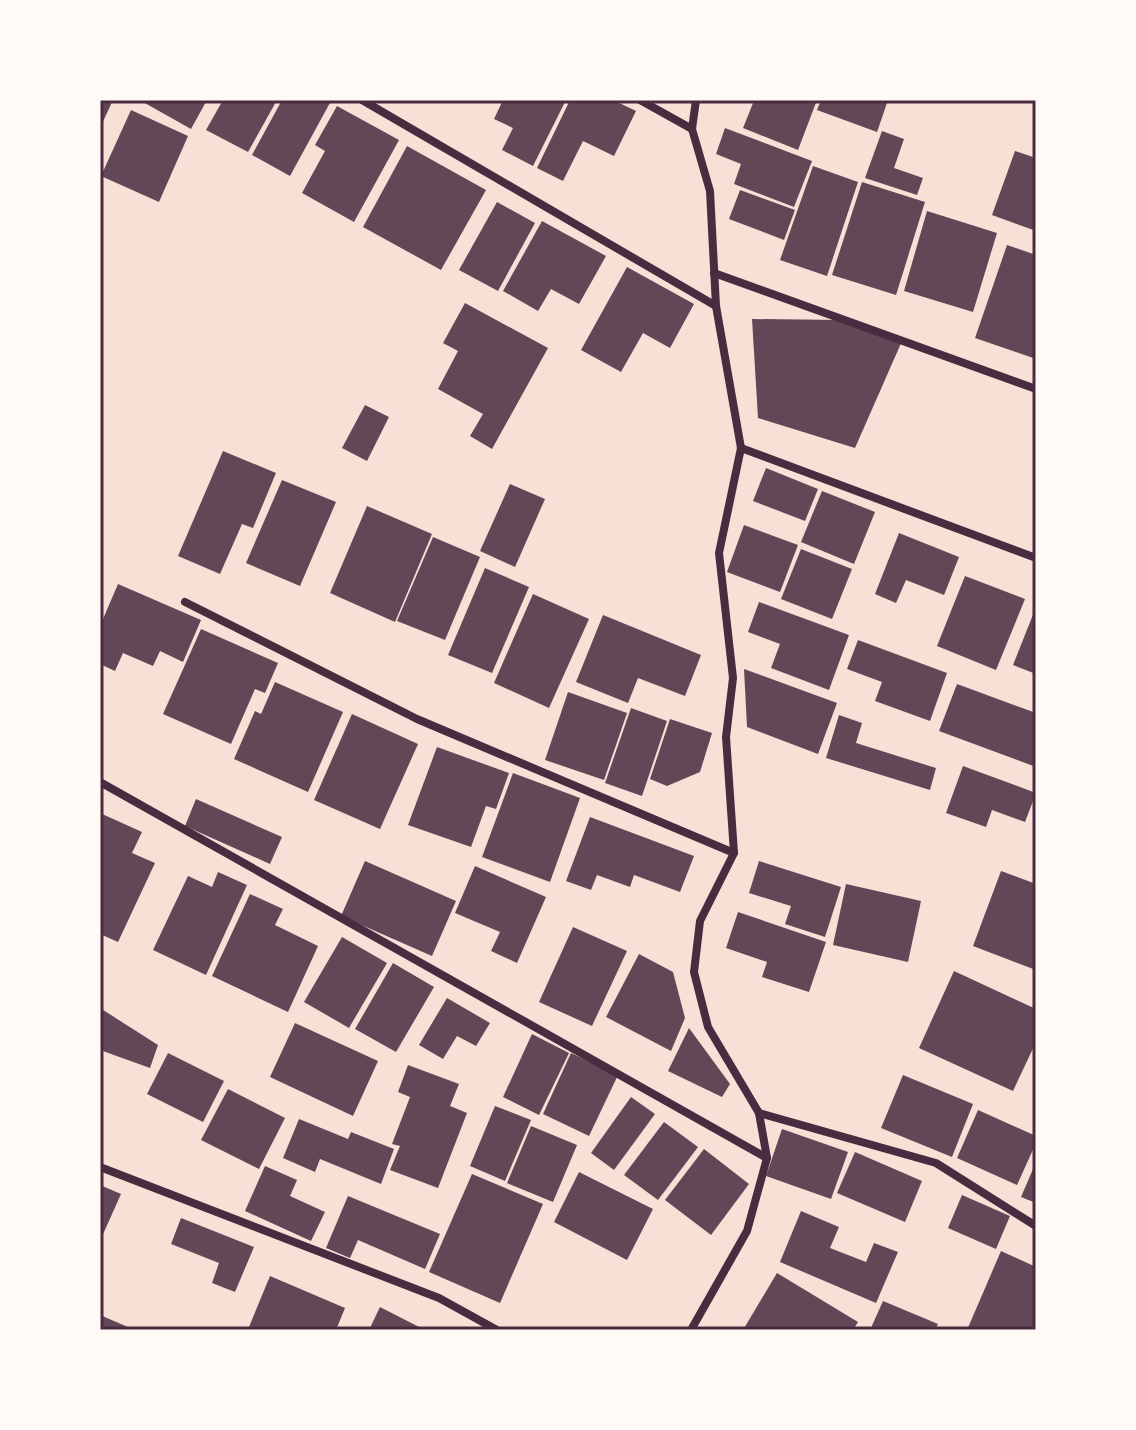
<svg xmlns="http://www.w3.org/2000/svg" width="1136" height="1430" viewBox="0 0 1136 1430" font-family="Signika,sans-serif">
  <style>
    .building { fill: #644757 }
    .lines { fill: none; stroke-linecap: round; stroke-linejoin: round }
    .minor { stroke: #4a2c40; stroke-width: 8 }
    .neatline { fill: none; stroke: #4a2c40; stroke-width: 3 }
  </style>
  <rect width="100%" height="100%" fill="#f7e1d7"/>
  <!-- building -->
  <g class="building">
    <polygon points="100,100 113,100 100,128"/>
    <polygon points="145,100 207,100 191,129 143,102"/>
    <polygon points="223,100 277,100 248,152 206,130"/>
    <polygon points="282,100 331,101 290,176 252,155"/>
    <polygon points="503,100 566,100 533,166 502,150 513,128 494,119"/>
    <polygon points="570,100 613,100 636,111 614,156 583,141 563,181 537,168"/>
    <polygon points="747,100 817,100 798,150 743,128 753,103"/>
    <polygon points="821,100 888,100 877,132 817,110"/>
    <polygon points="337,106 399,140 354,222 302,193 325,151 315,145"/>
    <polygon points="131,110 188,136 159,202 101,176"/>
    <polygon points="725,128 812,161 794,207 734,184 741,164 716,154"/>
    <polygon points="882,131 904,139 894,168 923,178 917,195 865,178"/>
    <polygon points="407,146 486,190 441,270 363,227"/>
    <polygon points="1015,151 1036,158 1036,231 992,215"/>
    <polygon points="813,166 858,182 827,276 780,260"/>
    <polygon points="862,182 925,202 896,295 832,275"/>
    <polygon points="740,190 795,210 784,240 729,219"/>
    <polygon points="497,202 535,223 498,291 459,270"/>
    <polygon points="927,211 997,233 973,312 904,291"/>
    <polygon points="542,221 606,256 579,304 551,289 538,311 503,291"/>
    <polygon points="1007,245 1036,255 1036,359 975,338"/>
    <polygon points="627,267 694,304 670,348 643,333 621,372 581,350"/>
    <polygon points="465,303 548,348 492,449 470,436 483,414 438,389 458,351 443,343"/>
    <polygon points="752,319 842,320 902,341 855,448 758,418"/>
    <polygon points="365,405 389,417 367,461 342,448"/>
    <polygon points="223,451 276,473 253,528 242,524 220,574 178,556"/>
    <polygon points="766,468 818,489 805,521 753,501"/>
    <polygon points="282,480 336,502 300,586 246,563"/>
    <polygon points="510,484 545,499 515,567 480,551"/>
    <polygon points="822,491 875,512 854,564 801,542"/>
    <polygon points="367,506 432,534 395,622 330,593"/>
    <polygon points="744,525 798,545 780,592 727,572"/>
    <polygon points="899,533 959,557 944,595 906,580 896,603 875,594"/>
    <polygon points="433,537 480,557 445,640 397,621"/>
    <polygon points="801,549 852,569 832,619 781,599"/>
    <polygon points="485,568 529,587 492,673 448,655"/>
    <polygon points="965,576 1025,599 996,670 937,646"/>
    <polygon points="118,584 201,620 183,662 160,651 153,666 123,653 115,671 100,664 100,626"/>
    <polygon points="533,594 589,619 549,708 494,683"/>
    <polygon points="759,602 849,635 829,690 771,668 780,644 748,632"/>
    <polygon points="1036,607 1036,674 1013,665"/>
    <polygon points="603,615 701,655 685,696 638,678 628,703 576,682"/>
    <polygon points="201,629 278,663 265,693 255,689 231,744 163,714"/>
    <polygon points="858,640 947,673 930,721 875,701 882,682 847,669"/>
    <polygon points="744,669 837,703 818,754 747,727"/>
    <polygon points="275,682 343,712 308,792 234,759 255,711 261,714"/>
    <polygon points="957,684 1036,713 1036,767 939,731"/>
    <polygon points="568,692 627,713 604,780 545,760"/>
    <polygon points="631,708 667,721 642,796 605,783"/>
    <polygon points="352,714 418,744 380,829 314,800"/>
    <polygon points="839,715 862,723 856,743 936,768 930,790 826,758"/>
    <polygon points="670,719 712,733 700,772 667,786 650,779"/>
    <polygon points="437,747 509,773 496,809 486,806 471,847 408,825"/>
    <polygon points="963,766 1036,793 1025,822 992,810 986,827 946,813"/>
    <polygon points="513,773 580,798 550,882 482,857"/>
    <polygon points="196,799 282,837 270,864 185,826"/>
    <polygon points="100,813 142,832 132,853 155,863 118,942 100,934"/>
    <polygon points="590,817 694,856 680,892 634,875 630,887 597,875 591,890 566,881"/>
    <polygon points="365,861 456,901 432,956 341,916"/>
    <polygon points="759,861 841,887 825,937 785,924 791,906 749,893"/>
    <polygon points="475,866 546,897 517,963 491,951 500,932 455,913"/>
    <polygon points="1001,871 1036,884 1036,970 973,946"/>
    <polygon points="218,872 247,885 206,975 153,950 188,876 212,887"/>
    <polygon points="846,884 921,901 908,962 833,945"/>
    <polygon points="250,894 283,909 275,925 318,946 288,1012 212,976"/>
    <polygon points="738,912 826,942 809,992 762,977 767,962 726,948"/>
    <polygon points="573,927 627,951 592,1026 539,1002"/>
    <polygon points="342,937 387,963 349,1028 304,1002"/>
    <polygon points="639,954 673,972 685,1018 671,1051 606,1017"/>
    <polygon points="393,963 434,987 396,1052 355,1029"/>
    <polygon points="954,971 1036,1009 1036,1042 1013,1091 919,1048"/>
    <polygon points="447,998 490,1023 476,1046 457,1036 443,1059 419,1045"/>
    <polygon points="100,1008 158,1045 150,1068 100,1050"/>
    <polygon points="295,1023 378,1061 353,1116 270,1077"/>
    <polygon points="689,1028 730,1084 722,1097 668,1071"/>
    <polygon points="532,1034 569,1053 539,1115 503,1097"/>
    <polygon points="168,1053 224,1081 203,1122 147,1094"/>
    <polygon points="571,1053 618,1075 589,1136 543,1114"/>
    <polygon points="408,1065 459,1084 450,1106 467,1113 438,1188 390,1170 400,1146 392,1144 410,1097 398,1092"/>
    <polygon points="903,1075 973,1104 952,1157 881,1128"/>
    <polygon points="228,1089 285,1118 259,1169 201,1140"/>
    <polygon points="631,1097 655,1114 614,1170 591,1153"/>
    <polygon points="495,1106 531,1120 505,1181 470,1166"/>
    <polygon points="978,1110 1036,1136 1036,1143 1017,1185 957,1158"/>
    <polygon points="299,1119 348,1139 351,1132 394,1149 381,1184 320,1159 315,1172 283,1158"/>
    <polygon points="664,1122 698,1147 658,1200 624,1175"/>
    <polygon points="531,1126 577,1145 553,1202 507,1183"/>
    <polygon points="782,1129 848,1152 831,1199 766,1176"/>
    <polygon points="704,1149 749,1184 711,1235 665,1200"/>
    <polygon points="855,1152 922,1181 905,1222 837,1193"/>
    <polygon points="1036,1162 1036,1203 1021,1197"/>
    <polygon points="265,1166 297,1180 290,1196 325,1212 311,1241 245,1211"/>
    <polygon points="579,1172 653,1209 627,1260 554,1222"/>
    <polygon points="472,1174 543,1204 500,1303 429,1272"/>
    <polygon points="100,1185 121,1194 100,1241"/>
    <polygon points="962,1195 1010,1216 996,1249 948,1228"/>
    <polygon points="348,1196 440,1234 425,1269 358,1240 350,1258 326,1248"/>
    <polygon points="801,1211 839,1227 830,1248 866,1262 874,1243 898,1252 876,1303 780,1262"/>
    <polygon points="181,1218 254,1247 235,1292 212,1283 219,1263 171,1244"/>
    <polygon points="1001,1251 1036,1267 1036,1330 967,1330"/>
    <polygon points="777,1273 858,1322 853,1330 743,1330"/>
    <polygon points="270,1276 345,1308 336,1330 256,1330 249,1327"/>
    <polygon points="883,1301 938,1324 935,1330 870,1330"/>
    <polygon points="380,1307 425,1330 369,1330"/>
    <polygon points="100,1315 135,1330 100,1330"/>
  </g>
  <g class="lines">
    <!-- minor -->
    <g class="minor">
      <polyline points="362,100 716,306"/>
      <polyline points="640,100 692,129"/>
      <polyline points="714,273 1036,389"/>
      <polyline points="741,448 1036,558"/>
      <polyline points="185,602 417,719 734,853"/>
      <polyline points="100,782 767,1158"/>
      <polyline points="759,1113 936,1163 1036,1226"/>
      <polyline points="100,1167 439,1298 497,1330"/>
      <polyline points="691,1330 747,1231 767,1158 759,1113 708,1027 694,972 700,921 734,853 726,737 733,678 719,553 741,448 716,306 710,191 692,129 696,100"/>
    </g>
  </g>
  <!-- border -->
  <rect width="1136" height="1430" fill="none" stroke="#fffaf5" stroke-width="204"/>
  <rect x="102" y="102" width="932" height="1226" class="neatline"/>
</svg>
